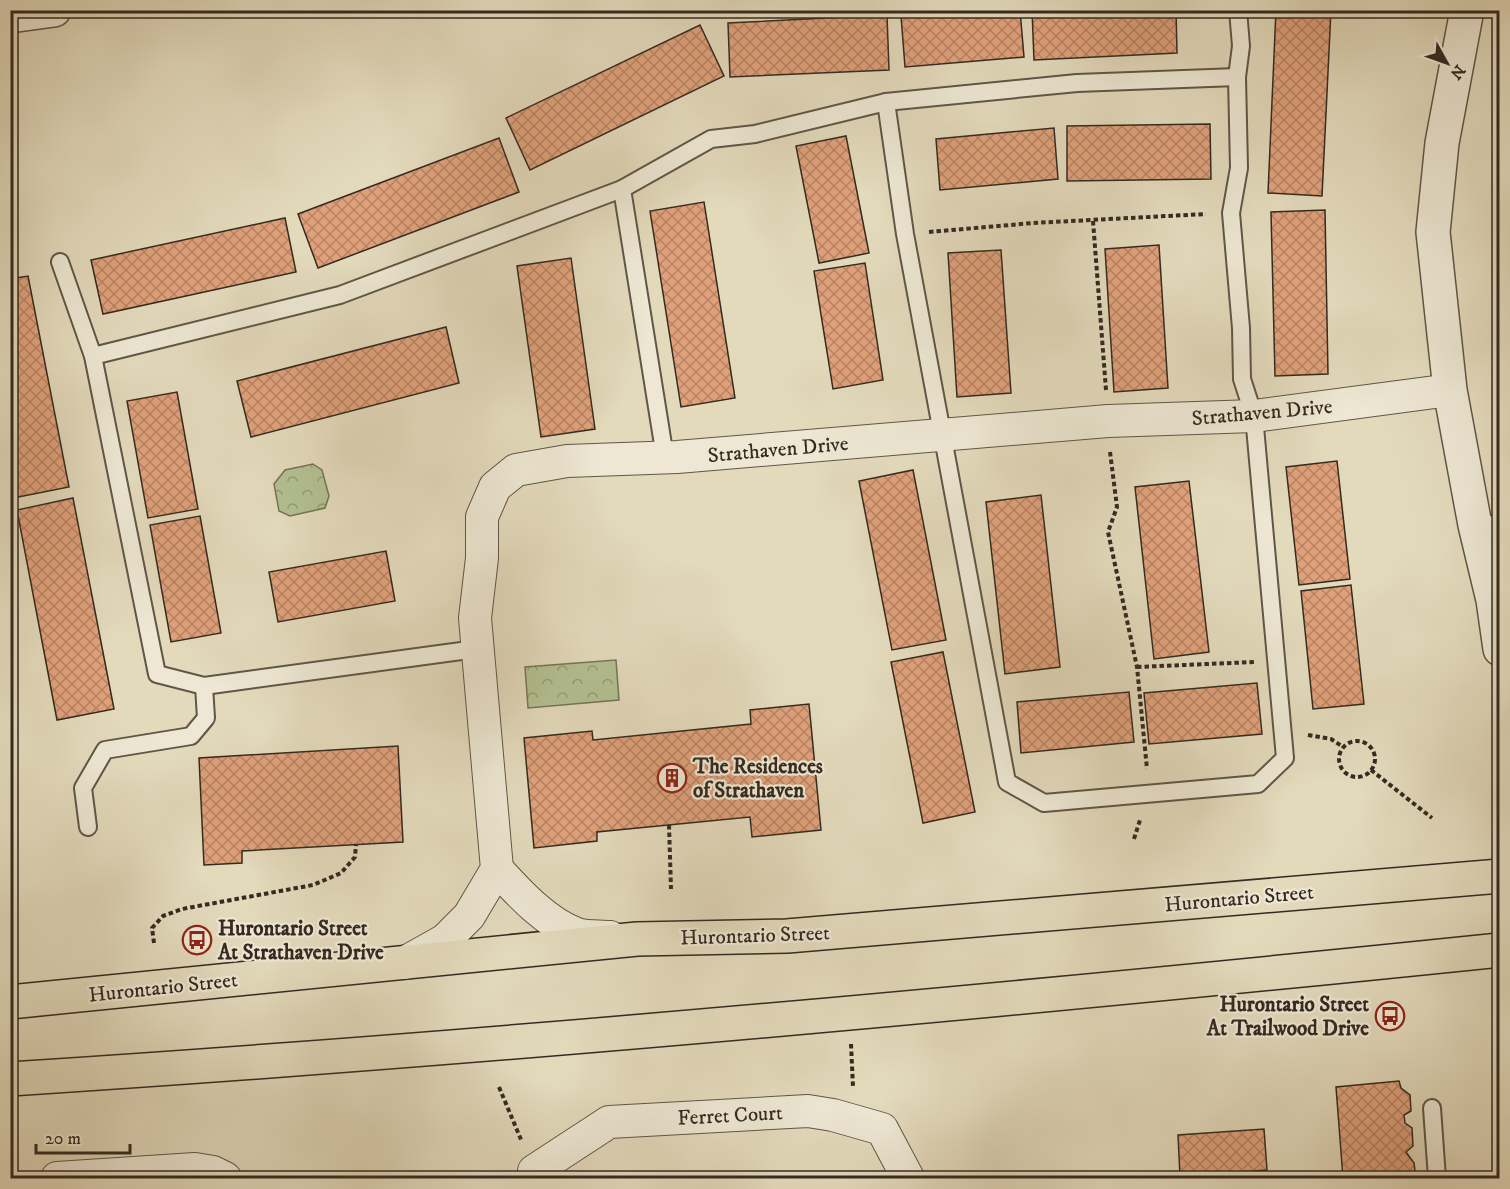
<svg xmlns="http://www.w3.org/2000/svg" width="1510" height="1189" viewBox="0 0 1510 1189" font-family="'IM FELL DW Pica',serif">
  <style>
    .park { fill: url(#park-crowns); stroke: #747559; stroke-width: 1.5 }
    .building { fill: url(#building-cross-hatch); stroke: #342a21; stroke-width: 1.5 }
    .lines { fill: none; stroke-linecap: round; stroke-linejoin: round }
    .service-casing { stroke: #605648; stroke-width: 20 }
    .minor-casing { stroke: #605648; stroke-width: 34 }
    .tertiary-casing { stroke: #605648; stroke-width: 36 }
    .primary-casing { stroke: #342a21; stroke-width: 36 }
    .path { stroke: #342a21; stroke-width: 4; stroke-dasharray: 4.5 3; stroke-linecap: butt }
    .service { stroke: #ede7d3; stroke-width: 16 }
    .minor { stroke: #ede7d3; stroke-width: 32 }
    .tertiary { stroke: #ede7d3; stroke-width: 33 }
    .primary { stroke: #e3dabc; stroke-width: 33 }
    .labels { text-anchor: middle; stroke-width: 4.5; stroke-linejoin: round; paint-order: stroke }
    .street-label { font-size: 21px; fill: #342a21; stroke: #ede7d3 }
    .poi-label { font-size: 21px; font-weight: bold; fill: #342a21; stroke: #ede7d3; text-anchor: start }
  </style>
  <defs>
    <pattern id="park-crowns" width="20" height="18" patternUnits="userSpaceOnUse" patternTransform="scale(1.5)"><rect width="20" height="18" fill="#b3c091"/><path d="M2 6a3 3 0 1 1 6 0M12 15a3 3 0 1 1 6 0" fill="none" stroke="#929c76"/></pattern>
    <pattern id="building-cross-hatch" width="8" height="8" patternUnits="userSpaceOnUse" patternTransform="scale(1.5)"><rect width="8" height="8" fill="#e0a17a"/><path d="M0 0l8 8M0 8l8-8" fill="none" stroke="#b68364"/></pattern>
  </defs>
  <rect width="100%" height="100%" fill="#e3dabc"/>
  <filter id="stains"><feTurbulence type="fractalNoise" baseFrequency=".00333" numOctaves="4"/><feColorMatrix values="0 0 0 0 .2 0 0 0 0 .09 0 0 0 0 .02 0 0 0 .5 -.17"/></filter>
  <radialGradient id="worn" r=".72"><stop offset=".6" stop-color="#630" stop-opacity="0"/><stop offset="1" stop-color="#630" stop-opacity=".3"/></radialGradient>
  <!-- park -->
  <g class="park">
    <polygon points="313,464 322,470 329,496 325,508 290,516 279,511 274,484 285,470"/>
    <polygon points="616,660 619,700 528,708 525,667"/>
  </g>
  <!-- building -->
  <g class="building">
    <polygon points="962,10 1020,10 1024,57 905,67 901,16"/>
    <polygon points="1032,10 1176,10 1177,53 1034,60"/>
    <polygon points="1276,10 1331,10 1322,196 1268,193"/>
    <polygon points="887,15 889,70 730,77 728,23"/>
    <polygon points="700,25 724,76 530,170 506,118"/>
    <polygon points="1210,124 1211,179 1067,181 1067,126"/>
    <polygon points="1054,128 1058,179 940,190 936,139"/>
    <polygon points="846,136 869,253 819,263 796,146"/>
    <polygon points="499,138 519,192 318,268 298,214"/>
    <polygon points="704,202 735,398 681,407 650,211"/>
    <polygon points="1325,210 1328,374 1275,376 1271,212"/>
    <polygon points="285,218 296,272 103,314 91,260"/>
    <polygon points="1159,245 1168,388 1114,392 1105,249"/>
    <polygon points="1001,250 1011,393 957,397 948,253"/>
    <polygon points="571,258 595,429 541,437 517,266"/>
    <polygon points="865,263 883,380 833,389 814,271"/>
    <polygon points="28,276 69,487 13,498 10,279"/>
    <polygon points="446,327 459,383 251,437 237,381"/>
    <polygon points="177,392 198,509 148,518 127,401"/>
    <polygon points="1337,461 1350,579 1299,585 1286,467"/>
    <polygon points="913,470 946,640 892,650 859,481"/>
    <polygon points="1189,481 1209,652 1154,659 1135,487"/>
    <polygon points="1041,495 1060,667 1005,674 986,502"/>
    <polygon points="73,498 114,709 57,720 17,510"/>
    <polygon points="200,516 221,633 171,642 150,525"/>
    <polygon points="386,551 395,601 278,622 269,572"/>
    <polygon points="1351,585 1364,704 1313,709 1301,591"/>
    <polygon points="943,652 975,812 923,823 891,662"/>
    <polygon points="1257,683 1262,734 1149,744 1144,693"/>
    <polygon points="1129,692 1134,742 1021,753 1017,702"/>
    <polygon points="809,704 821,830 752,837 750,817 597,832 597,841 534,848 524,738 592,731 593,740 751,724 750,710"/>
    <polygon points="398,746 403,842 242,851 242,863 204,865 199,758"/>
    <polygon points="1399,1081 1401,1088 1410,1095 1411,1111 1404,1115 1405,1123 1412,1128 1413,1146 1406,1152 1414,1163 1416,1178 1343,1178 1336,1087"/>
    <polygon points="1264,1129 1267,1170 1180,1176 1178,1135"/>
  </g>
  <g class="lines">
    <!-- service casing -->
    <g class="service-casing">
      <g id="service">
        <polyline points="886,102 905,234 1007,782 1044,803 1258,784 1285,758 1254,416 1242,379 1241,328 1231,213 1239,168 1237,77 1241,46 1238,10"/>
        <polyline points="622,189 665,457"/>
        <polyline points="60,262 93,356 157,674 204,686 476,649"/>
        <polyline points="93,356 340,295 622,189 711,139 755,134 886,102 1077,83 1237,77"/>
        <polyline points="1475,525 1500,524"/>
        <polyline points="88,827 83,788 105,750 191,736 206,718 204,686"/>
        <polyline points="1432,1108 1437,1178"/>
      </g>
    </g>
    <!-- minor casing -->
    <g class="minor-casing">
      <g id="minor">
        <path d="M497,869C518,892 546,923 577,934C586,937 600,936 610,937"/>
        <polyline points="404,963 445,940 469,916 497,869 475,618 482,558 482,517 495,487 516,470 567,461 677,457 1108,421 1254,416 1450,390"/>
        <polyline points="534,1171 609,1122 808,1111 833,1115 882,1129 908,1178"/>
        <polyline points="57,1178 195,1169 213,1172 225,1178"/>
      </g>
    </g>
    <!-- tertiary casing -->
    <g class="tertiary-casing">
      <g id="tertiary">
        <polyline points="1467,10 1442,143 1433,232 1450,390 1475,525 1493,600 1500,649"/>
        <polyline points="10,16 54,10"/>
      </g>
    </g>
    <!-- primary casing -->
    <g class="primary-casing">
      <g id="primary">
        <polyline points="10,1002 637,939 787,936 1500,876"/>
        <path d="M10,1079C508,1047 1004,1001 1500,950"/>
      </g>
    </g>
    <!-- path -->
    <g class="path">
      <polyline points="1093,221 1106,390"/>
      <polyline points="929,232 1033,223 1206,214"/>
      <polyline points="1110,452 1117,507 1108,532 1137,667 1147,769"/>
      <polyline points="1137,667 1254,662"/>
      <polyline points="1308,735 1331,739 1343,747"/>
      <circle cx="1357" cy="759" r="18"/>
      <polyline points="1371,770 1432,818"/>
      <polyline points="669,825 671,889"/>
      <polyline points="1134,839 1140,820"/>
      <polyline points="154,943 152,928 163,916 182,909 313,885 341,873 355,857 356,844"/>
      <polyline points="851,1044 853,1087"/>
      <polyline points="499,1087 522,1142"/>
    </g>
    <!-- service -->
    <use href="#service" class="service"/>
    <!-- minor -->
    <use href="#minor" class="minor"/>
    <!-- tertiary -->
    <use href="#tertiary" class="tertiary"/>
    <!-- primary -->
    <use href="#primary" class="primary"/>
  </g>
  <!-- icons -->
  <defs>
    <g id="building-ring" transform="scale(1.5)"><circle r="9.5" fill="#ede7d3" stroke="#8f2418" stroke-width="1.5"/><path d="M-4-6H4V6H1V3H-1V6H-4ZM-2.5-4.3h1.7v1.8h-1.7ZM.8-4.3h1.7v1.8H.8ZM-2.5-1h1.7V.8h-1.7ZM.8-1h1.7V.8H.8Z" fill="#8f2418"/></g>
    <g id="bus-ring" transform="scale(1.5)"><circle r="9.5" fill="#ede7d3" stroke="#8f2418" stroke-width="1.5"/><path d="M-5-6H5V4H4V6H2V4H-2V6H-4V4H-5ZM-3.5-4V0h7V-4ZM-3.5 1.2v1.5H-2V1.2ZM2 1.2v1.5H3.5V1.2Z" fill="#8f2418"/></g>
  </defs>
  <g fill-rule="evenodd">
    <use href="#building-ring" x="672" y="778"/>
    <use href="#bus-ring" x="197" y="940"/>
    <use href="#bus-ring" x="1390" y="1016"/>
  </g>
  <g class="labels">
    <!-- street labels -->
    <g class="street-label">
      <text transform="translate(1262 412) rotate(-5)" y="7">Strathaven Drive</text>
      <text transform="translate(778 449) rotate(-5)" y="7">Strathaven Drive</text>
      <text transform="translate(1239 898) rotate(-5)" y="7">Hurontario Street</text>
      <text transform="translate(755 935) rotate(-2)" y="7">Hurontario Street</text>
      <text transform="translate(163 987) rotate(-6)" y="7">Hurontario Street</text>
      <text transform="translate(730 1115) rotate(-3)" y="7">Ferret Court</text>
    </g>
    <!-- poi labels -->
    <g class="poi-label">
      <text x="693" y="773">The Residences<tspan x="693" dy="24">of Strathaven</tspan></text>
      <text x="218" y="935">Hurontario Street<tspan x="218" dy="24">At Strathaven Drive</tspan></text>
      <text x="1369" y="1011" text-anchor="end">Hurontario Street<tspan x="1369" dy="24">At Trailwood Drive</tspan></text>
    </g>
  </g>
  <!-- margin -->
  <rect width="1510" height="1189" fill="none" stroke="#e3dabc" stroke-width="36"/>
  <rect x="12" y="12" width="1486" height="1165" fill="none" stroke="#342a21" stroke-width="3"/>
  <rect x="18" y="18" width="1474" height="1153" fill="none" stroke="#342a21" stroke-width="1.5"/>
  <!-- north arrow -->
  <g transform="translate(1447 63) rotate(130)" stroke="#ede7d3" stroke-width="4.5" paint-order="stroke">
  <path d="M0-4.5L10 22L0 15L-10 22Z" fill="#342a21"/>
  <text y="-9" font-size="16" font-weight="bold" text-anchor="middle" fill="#342a21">N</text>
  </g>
  <!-- scale -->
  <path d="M36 1144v9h94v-9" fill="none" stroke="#342a21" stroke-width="3"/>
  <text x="45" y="1144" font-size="18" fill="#342a21" stroke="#ede7d3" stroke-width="4.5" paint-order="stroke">20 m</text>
  <rect width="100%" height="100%" filter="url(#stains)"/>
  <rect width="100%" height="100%" fill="url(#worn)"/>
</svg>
